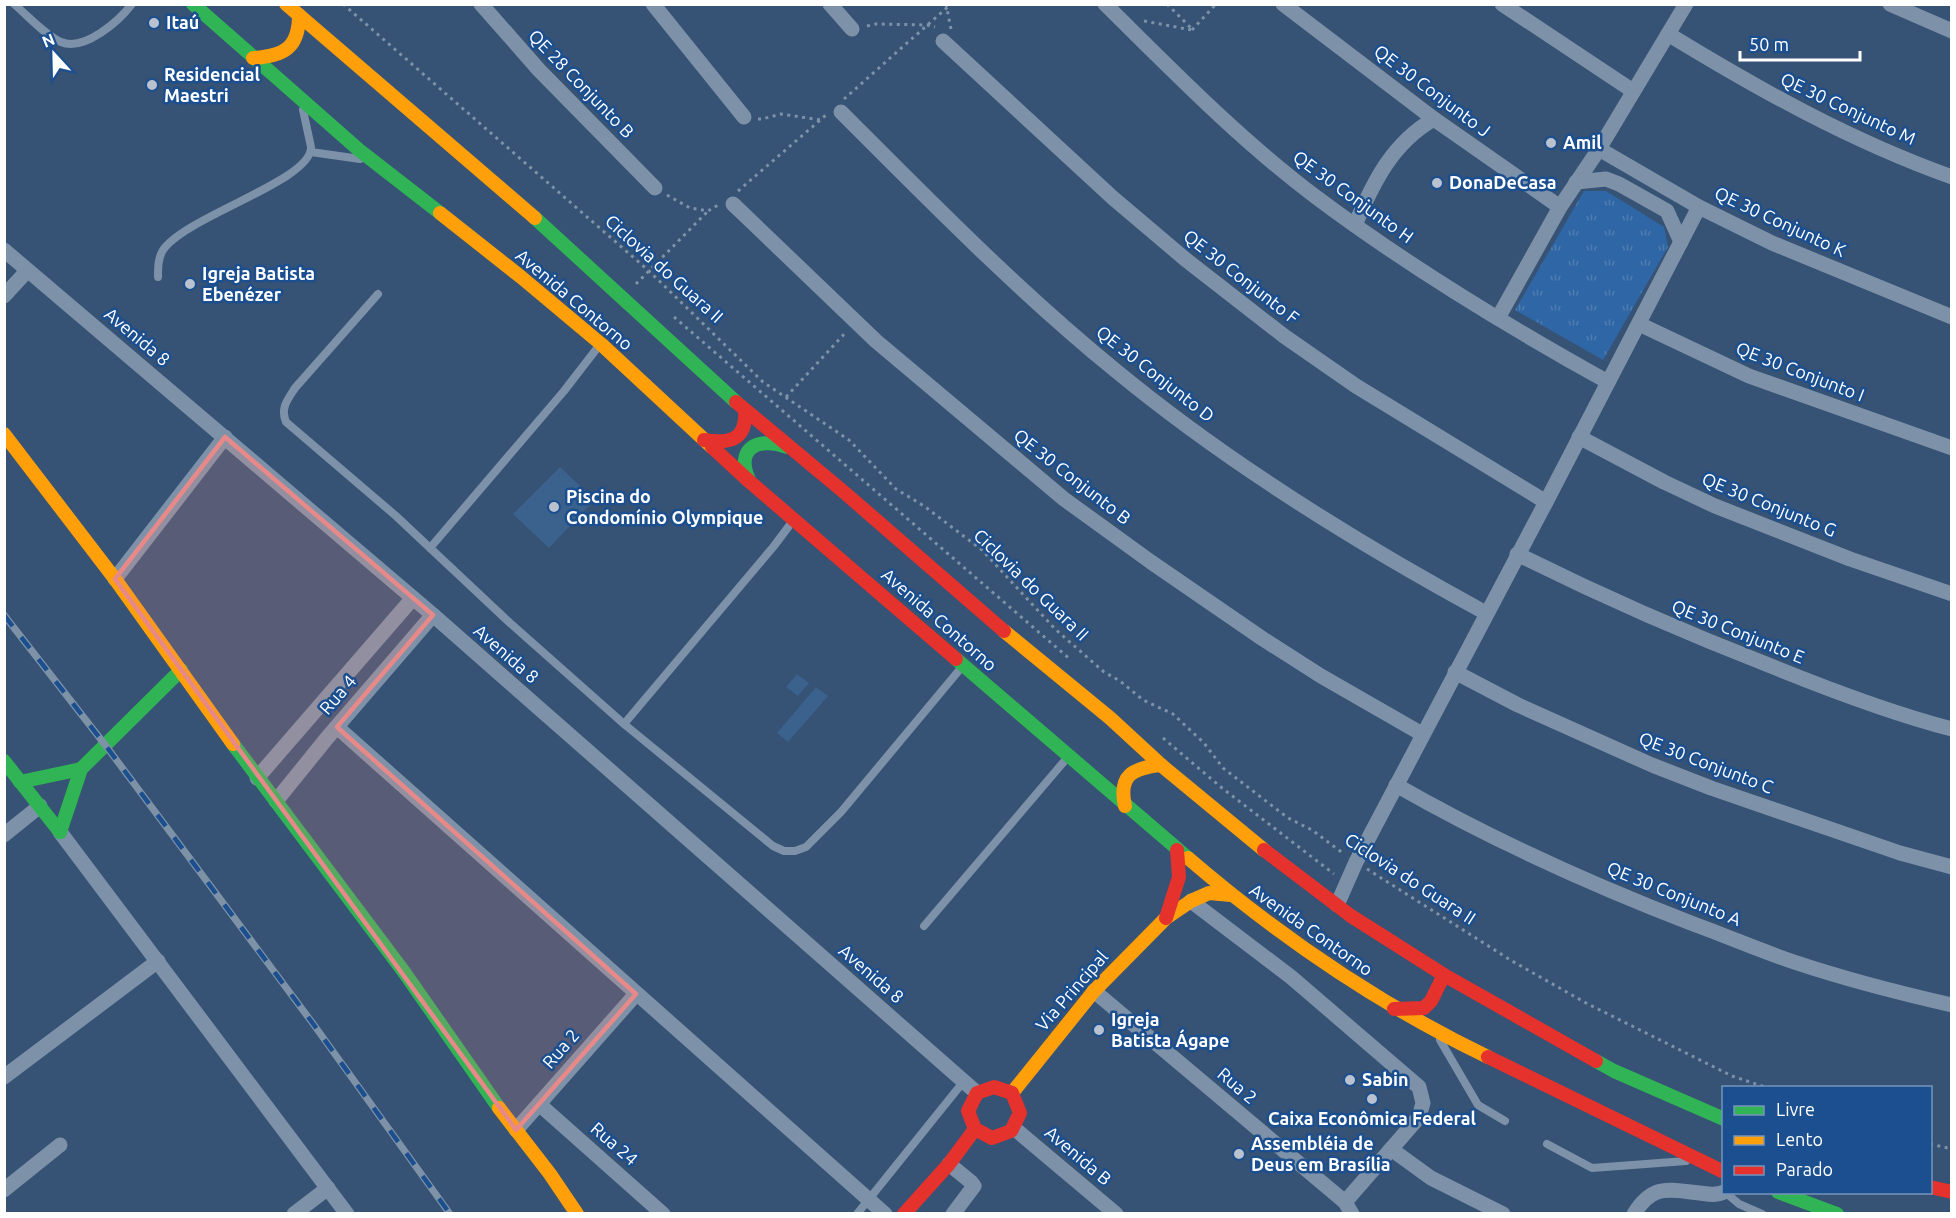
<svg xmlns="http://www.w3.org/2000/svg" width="1956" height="1218" viewBox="0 0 1956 1218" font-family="Ubuntu,sans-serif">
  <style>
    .grass { fill: url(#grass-tufts) }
    .water { fill: #3b618d }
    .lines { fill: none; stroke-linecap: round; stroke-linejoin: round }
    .path { stroke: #7d92a8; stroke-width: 3; stroke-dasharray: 3 4.5; stroke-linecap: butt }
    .lane { stroke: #7d92a8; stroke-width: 8 }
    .street { stroke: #7d92a8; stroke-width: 15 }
    .fast { stroke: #30b455; stroke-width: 14 }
    .slow { stroke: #ff9f0a; stroke-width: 14 }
    .jam { stroke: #e5322d; stroke-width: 14 }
    .rail-casing { stroke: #7e92a7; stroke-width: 7 }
    .rail { stroke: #1b4f8f; stroke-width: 4.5; stroke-dasharray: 14; stroke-linecap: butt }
    .marked { fill: #e88989; fill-opacity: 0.2; stroke: #e88989; stroke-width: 4.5; stroke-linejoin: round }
    .poi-dot { fill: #b9c2ce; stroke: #1b4f8f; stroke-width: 2 }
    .labels { text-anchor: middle; stroke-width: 5; stroke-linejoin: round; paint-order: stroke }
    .poi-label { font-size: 18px; font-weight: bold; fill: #fff; stroke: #1b4f8f; text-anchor: start }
    .street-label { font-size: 18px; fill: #fff; stroke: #1b4f8f }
  </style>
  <defs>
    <pattern id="grass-tufts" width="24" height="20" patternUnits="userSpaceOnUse" patternTransform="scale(1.5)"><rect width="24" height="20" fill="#2f66a5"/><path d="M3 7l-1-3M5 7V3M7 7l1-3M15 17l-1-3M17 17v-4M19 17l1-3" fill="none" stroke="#4e7db2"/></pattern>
  </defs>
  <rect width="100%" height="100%" fill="#365274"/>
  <!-- grass -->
  <polygon class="grass" points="1584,191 1606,191 1664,227 1668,247 1603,360 1515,310"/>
  <!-- water -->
  <g class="water">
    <polygon points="560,467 595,500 549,548 513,514"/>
    <polygon points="797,674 809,683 798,696 786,687"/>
    <polygon points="816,687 828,696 788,742 777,733"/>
  </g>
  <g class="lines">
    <!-- path -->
    <g class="path">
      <polyline points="343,4 649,271 763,382 849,440 896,489 924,506 982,550 1055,629 1104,672 1120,681 1143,700 1173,714 1204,743 1223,768 1288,818 1312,830 1344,854"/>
      <polyline points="946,4 951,29"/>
      <polyline points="1167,4 1191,28"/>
      <polyline points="1144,21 1192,30"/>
      <polyline points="867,26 876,24 927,25 935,27"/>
      <polyline points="1192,30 1216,4"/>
      <polyline points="844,99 951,4"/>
      <polyline points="758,119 762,119 781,114 821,120"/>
      <polyline points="738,191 826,115"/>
      <polyline points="667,195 690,208 708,211 718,205"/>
      <polyline points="636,284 708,211"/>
      <polyline points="674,317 1071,660"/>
      <polyline points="786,397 846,332"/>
      <polyline points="1163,738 1222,788 1334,874"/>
      <polyline points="1367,869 1512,961 1586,1003 1732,1076 1768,1088"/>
      <polyline points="1930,1144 1952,1149"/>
    </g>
    <!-- lane -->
    <g class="lane">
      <path d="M14,4C27,15 46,36 61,42C84,52 119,21 132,4"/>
      <polyline points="311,152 360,159"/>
      <path d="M158,277C158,268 158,258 163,250C186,216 312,181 311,147L303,110"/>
      <path d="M378,294L295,388C288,399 280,408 286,422L396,516L510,623L624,724L773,846L784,851H795L806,847L841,812L961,668"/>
      <polyline points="430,548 564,391 598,347"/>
      <polyline points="624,724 774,546 792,522"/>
      <polyline points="924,926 1067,758"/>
      <polyline points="1440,1040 1478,1105 1505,1121"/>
      <polyline points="1547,1144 1592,1168 1686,1161"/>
      <polyline points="1725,1192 1739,1204 1762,1214"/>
      <polyline points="857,1214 964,1081"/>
    </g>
    <!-- street -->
    <g class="street">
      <polyline points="481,4 539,70 655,188"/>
      <polyline points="653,4 744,117"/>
      <polyline points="830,4 852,29"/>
      <path d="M1105,4C1173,71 1240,140 1316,197C1408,266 1507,326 1608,382"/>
      <polyline points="1283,4 1434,119 1560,207"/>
      <polyline points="1502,4 1633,91"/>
      <polyline points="1890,4 1952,31"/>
      <path d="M1668,34C1758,89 1851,141 1952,177"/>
      <polyline points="943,41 1113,198 1185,259 1284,336 1356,386 1546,502"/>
      <path d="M841,112C930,201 1017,290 1115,370C1229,464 1357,543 1486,613"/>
      <polyline points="1599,149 1699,207 1772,243 1952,317"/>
      <polyline points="1576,182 1606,179 1619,184 1667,211 1681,242"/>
      <polyline points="733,204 876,341 1064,499 1151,562 1263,639 1321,676 1422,734"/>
      <path d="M1355,225C1373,183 1392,143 1434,119"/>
      <polyline points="4,250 433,615 977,1093"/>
      <polyline points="4,296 27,271"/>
      <polyline points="1498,318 1560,207 1599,149 1686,4"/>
      <polyline points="1639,324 1749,376 1952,448"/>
      <polyline points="1579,437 1664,482 1715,506 1850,559 1952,594"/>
      <path d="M1517,554C1601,596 1683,632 1771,666C1830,690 1890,713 1952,729"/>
      <polyline points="115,579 225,437"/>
      <polyline points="1455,672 1518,705 1652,765 1711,788 1900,853 1952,867"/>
      <polyline points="337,727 885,1214"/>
      <polyline points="257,778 413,598"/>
      <path d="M1396,785C1492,840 1592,885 1696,925C1729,937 1761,951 1794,962C1845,979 1899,993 1952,1005"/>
      <polyline points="276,801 327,738 433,615"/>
      <polyline points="60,832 347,1214"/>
      <polyline points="4,835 40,806"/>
      <polyline points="1191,901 1291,977 1419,1087 1423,1103 1419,1117 1345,1202"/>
      <polyline points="1337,905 1356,862 1546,502 1699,207"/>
      <polyline points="1094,991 1345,1202 1352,1214"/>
      <polyline points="4,1077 158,961"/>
      <polyline points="539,1104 663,1214"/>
      <polyline points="1015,1129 1116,1214"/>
      <polyline points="516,1130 636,994"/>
      <polyline points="1391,1149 1431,1178 1503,1214"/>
      <polyline points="949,1164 971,1182 974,1186 953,1214"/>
      <polyline points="4,1190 60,1145"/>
      <polyline points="294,1214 328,1188"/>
      <path d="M1634,1214C1653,1183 1669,1190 1700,1193C1708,1194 1716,1196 1724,1192"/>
    </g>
    <!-- fast -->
    <g class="fast">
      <polyline points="193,4 359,150 440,213"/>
      <polyline points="535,218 736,402"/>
      <path d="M750,482C734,449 757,436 787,447"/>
      <polyline points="956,659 1188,858"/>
      <polyline points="233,744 404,972 499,1108"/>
      <polyline points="4,761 60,832"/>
      <polyline points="20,782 81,769"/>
      <polyline points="60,832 81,769 181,670"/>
      <polyline points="1596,1061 1614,1071 1724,1119"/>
      <polyline points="1778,1192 1837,1214"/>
    </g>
    <!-- slow -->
    <g class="slow">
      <polyline points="286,4 535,218"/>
      <path d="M253,58C284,56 299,48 299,15"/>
      <polyline points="440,213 521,277 601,344 712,447"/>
      <polyline points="4,434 115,579 233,744"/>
      <polyline points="1004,631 1110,718 1161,765 1264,850"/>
      <path d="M1125,806C1118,775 1133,768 1161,765"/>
      <path d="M1188,858C1280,937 1380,1005 1488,1057"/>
      <polyline points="1012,1093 1094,991 1166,918 1191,901 1209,893 1231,895"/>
      <polyline points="499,1108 550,1174 577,1214"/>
    </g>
    <!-- jam -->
    <g class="jam">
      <polyline points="736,402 845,493 1004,631"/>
      <path d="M704,440C730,444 747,440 745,410"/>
      <polyline points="712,447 750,482 956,659"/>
      <polyline points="1264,850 1351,916 1444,975 1596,1061"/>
      <polyline points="1166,918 1179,877 1177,850"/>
      <polyline points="1394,1009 1424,1008 1431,1001 1444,975"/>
      <polyline points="1488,1057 1724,1172"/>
      <polygon points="994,1087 1012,1093 1020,1113 1011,1131 992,1138 975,1129 968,1111 977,1093"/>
      <polyline points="1930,1187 1952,1192"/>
      <polyline points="904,1214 949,1164 975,1129"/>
    </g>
    <!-- rail casing -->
    <g class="rail-casing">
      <polyline id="rail" points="4,615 106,746 314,1025 450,1214"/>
    </g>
    <!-- rail -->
    <use href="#rail" class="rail"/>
  </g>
  <!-- marked area -->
  <path class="marked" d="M225,437L433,615L337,727L636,994L516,1130L115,579Z"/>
  <!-- markers -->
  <g class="poi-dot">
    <circle cx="154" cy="23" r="6"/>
    <circle cx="152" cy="85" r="6"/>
    <circle cx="1551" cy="143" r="6"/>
    <circle cx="1437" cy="183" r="6"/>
    <circle cx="190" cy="284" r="6"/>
    <circle cx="554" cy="507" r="6"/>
    <circle cx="1099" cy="1030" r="6"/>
    <circle cx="1350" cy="1080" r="6"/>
    <circle cx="1372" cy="1099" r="6"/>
    <circle cx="1239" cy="1154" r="6"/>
  </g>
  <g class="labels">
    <!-- poi labels -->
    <g class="poi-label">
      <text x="166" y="29">Itaú</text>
      <text x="164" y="81">Residencial<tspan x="164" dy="21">Maestri</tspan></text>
      <text x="1563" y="149">Amil</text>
      <text x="1449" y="189">DonaDeCasa</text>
      <text x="202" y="280">Igreja Batista<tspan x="202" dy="21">Ebenézer</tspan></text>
      <text x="566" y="503">Piscina do<tspan x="566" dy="21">Condomínio Olympique</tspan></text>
      <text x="1111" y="1026">Igreja<tspan x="1111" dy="21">Batista Ágape</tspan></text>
      <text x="1362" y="1086">Sabin</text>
      <text x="1372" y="1125" text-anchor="middle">Caixa Econômica Federal</text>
      <text x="1251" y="1150">Assembléia de<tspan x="1251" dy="21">Deus em Brasília</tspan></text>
    </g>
    <!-- street labels -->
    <g class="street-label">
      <text transform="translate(581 84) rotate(46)" y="6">QE 28 Conjunto B</text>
      <text transform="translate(1432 91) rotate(37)" y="6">QE 30 Conjunto J</text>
      <text transform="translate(1848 109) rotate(25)" y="6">QE 30 Conjunto M</text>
      <text transform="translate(1353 197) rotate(36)" y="6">QE 30 Conjunto H</text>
      <text transform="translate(1780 222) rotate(25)" y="6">QE 30 Conjunto K</text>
      <text transform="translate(664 269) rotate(42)" y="6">Ciclovia do Guara II</text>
      <text transform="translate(1241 277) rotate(38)" y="6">QE 30 Conjunto F</text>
      <text transform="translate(574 300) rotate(40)" y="6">Avenida Contorno</text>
      <text transform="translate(137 337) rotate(40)" y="6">Avenida 8</text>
      <text transform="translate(1800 372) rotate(21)" y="6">QE 30 Conjunto I</text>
      <text transform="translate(1155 374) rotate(38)" y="6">QE 30 Conjunto D</text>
      <text transform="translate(1072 477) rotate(38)" y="6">QE 30 Conjunto B</text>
      <text transform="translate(1769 505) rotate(22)" y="6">QE 30 Conjunto G</text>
      <text transform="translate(1031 585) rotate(44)" y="6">Ciclovia do Guara II</text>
      <text transform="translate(939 620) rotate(41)" y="6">Avenida Contorno</text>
      <text transform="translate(1738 632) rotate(22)" y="6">QE 30 Conjunto E</text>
      <text transform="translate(506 654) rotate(41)" y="6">Avenida 8</text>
      <text transform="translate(338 695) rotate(-49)" y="6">Rua 4</text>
      <text transform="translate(1706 763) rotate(21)" y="6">QE 30 Conjunto C</text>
      <text transform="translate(1410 879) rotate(33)" y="6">Ciclovia do Guara II</text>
      <text transform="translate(1674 894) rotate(22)" y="6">QE 30 Conjunto A</text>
      <text transform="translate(1311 930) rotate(35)" y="6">Avenida Contorno</text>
      <text transform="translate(871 974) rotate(41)" y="6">Avenida 8</text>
      <text transform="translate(1072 991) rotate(-49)" y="6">Via Principal</text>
      <text transform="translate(561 1049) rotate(-49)" y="6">Rua 2</text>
      <text transform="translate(1237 1086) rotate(40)" y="6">Rua 2</text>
      <text transform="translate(614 1144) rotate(41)" y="6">Rua 24</text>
      <text transform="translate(1078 1156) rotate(40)" y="6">Avenida B</text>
    </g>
  </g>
  <!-- border -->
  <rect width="1956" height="1218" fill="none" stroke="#ffffff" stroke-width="12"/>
  <!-- legend -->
  <rect x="1722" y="1086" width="210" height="108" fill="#1b4f8f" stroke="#7695bc" stroke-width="1.5"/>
  <rect x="1734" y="1106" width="30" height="9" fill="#30b455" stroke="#7695bc" stroke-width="1.5"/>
  <text x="1776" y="1116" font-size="18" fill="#ffffff">Livre</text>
  <rect x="1734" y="1136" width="30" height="9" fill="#ff9f0a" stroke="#7695bc" stroke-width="1.5"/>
  <text x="1776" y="1146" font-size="18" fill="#ffffff">Lento</text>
  <rect x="1734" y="1166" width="30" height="9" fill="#e5322d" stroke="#7695bc" stroke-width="1.5"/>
  <text x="1776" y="1176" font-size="18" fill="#ffffff">Parado</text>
  <!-- north arrow -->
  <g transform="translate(54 54) rotate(338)" stroke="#1b4f8f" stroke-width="4.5" paint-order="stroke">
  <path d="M0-4.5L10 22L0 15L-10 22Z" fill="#ffffff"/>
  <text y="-9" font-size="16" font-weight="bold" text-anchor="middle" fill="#ffffff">N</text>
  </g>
  <!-- scale -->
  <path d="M1740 51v9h120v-9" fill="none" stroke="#ffffff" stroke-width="3"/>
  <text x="1749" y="51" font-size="18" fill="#ffffff" stroke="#1b4f8f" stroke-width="4.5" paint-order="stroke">50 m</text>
</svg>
